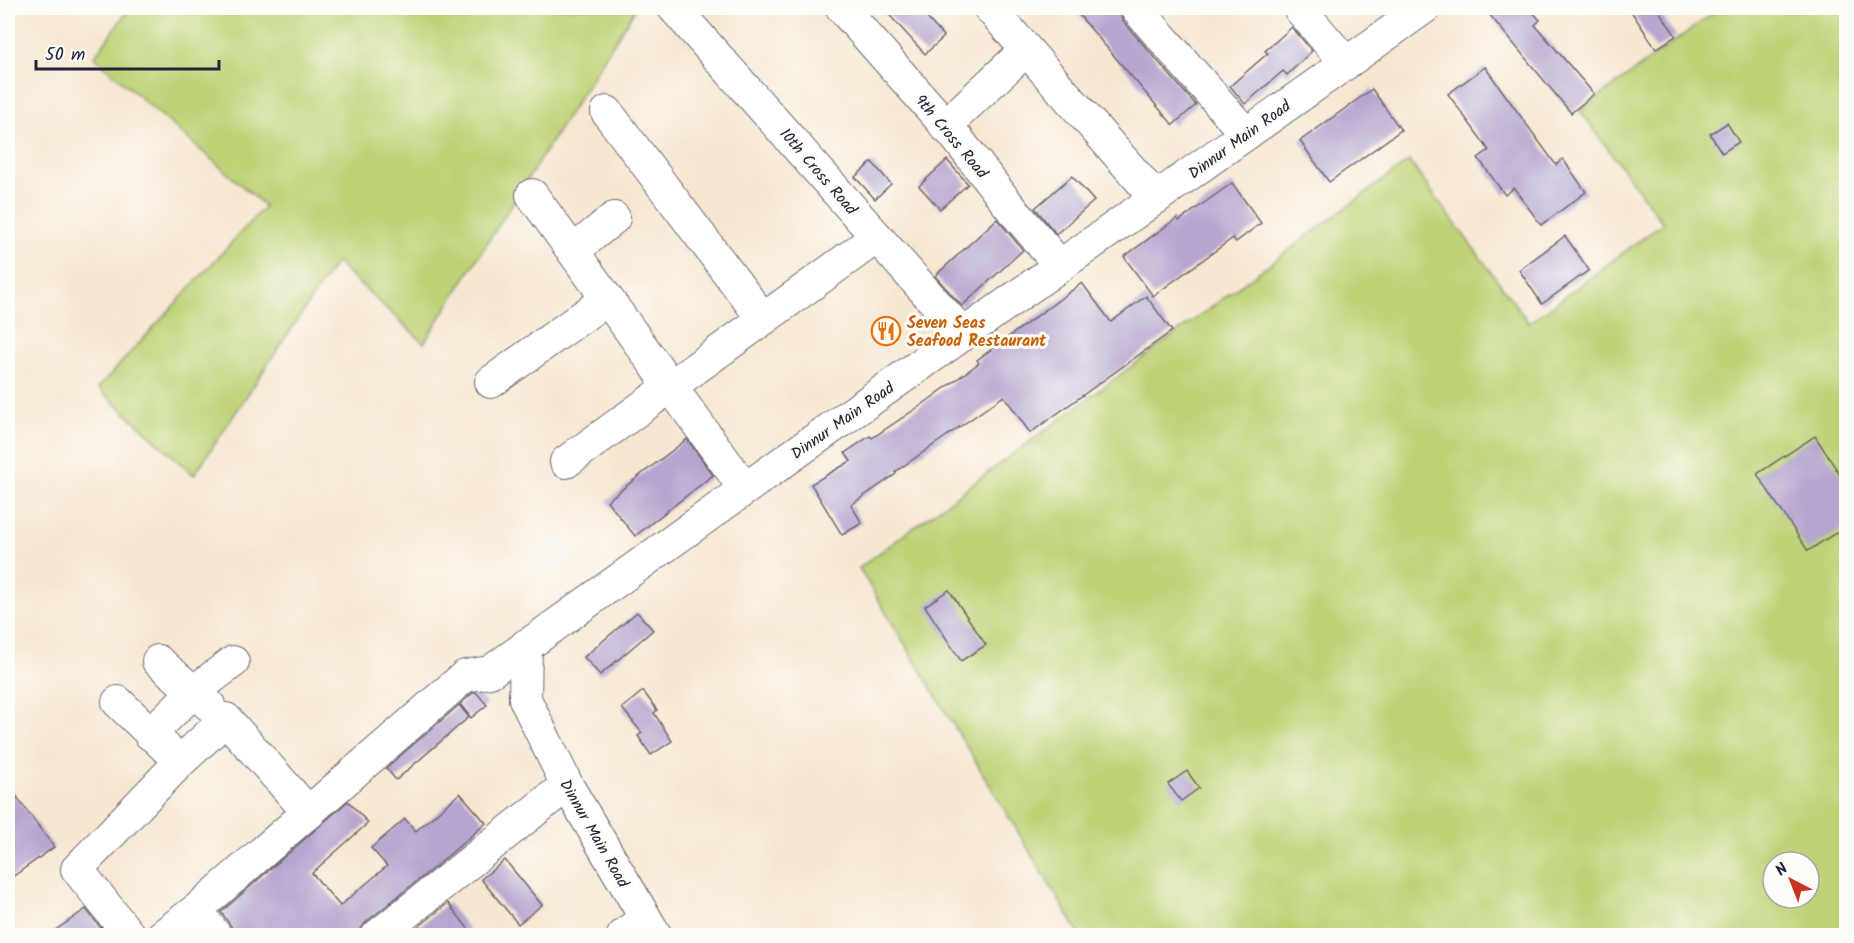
<svg xmlns="http://www.w3.org/2000/svg" width="1854" height="943" viewBox="0 0 1854 943" font-family="Kalam,sans-serif">
  <style>
    .green { fill: #bed377; stroke: #707a59; stroke-width: 1.5; fill-rule: evenodd }
    .building { fill: #b5a5cf }
    .lines { fill: none; stroke-linecap: round; stroke-linejoin: round }
    .minor-casing { stroke: #6d6770; stroke-width: 34 }
    .minor { stroke: #fff; stroke-width: 32 }
    .labels { text-anchor: middle; stroke-width: 6; stroke-linejoin: round; paint-order: stroke }
    .street-label { font-size: 16px; fill: #22223b; stroke: #fdfcf7 }
    .food-label { font-size: 16px; font-weight: bold; fill: #c56008; stroke: #fdfcf7; text-anchor: start }
  </style>
  <rect width="100%" height="100%" fill="#fdfcf7"/>
  <filter id="ink" filterUnits="userSpaceOnUse"><feTurbulence type="fractalNoise" baseFrequency=".0167" numOctaves="2"/><feDisplacementMap in="SourceGraphic" scale="12" xChannelSelector="R" yChannelSelector="G"/><feConvolveMatrix kernelMatrix="1 2 1 2 8 2 1 2 1" color-interpolation-filters="sRGB"/></filter>
  <filter id="wash" filterUnits="userSpaceOnUse"><feTurbulence type="fractalNoise" baseFrequency=".008" numOctaves="4" result="noise"/><feDisplacementMap in="SourceGraphic" scale="24" xChannelSelector="R" yChannelSelector="G"/><feGaussianBlur stdDeviation="1.35" result="paint"/><feColorMatrix in="noise" values="0 0 0 0 0 0 0 0 0 0 0 0 0 0 0 0 0 1.4 0 .05"/><feComposite in="paint" operator="in"/></filter>
  <g filter="url(#wash)">
    <rect width="100%" height="100%" fill="#f7e7d1"/>
    <!-- green -->
    <g class="green">
      <polygon points="130,8 636,8 424,343 336,262 194,475 98,388 265,206 94,57"/>
      <path d="M1720,8H1846V935H1080L859,568L1409,161L1529,323L1663,223L1580,111ZM1773,862H1809V898H1773Z"/>
    </g>
    <g id="blocks">
      <!-- building -->
      <g class="building">
        <polygon points="883,8 918,8 944,37 925,54"/>
        <polygon points="1073,8 1119,8 1122,20 1196,105 1173,125"/>
        <polygon points="1484,8 1529,8 1540,20 1535,25 1594,94 1571,113"/>
        <polygon points="1629,8 1657,8 1676,36 1656,49"/>
        <polygon points="1292,27 1312,51 1287,75 1283,71 1245,104 1230,86 1268,53 1265,51"/>
        <polygon points="1485,67 1556,165 1563,159 1586,192 1541,225 1514,188 1505,195 1478,158 1489,150 1448,94"/>
        <polygon points="1372,89 1401,130 1329,182 1300,141"/>
        <polygon points="1727,123 1739,142 1722,153 1710,134"/>
        <polygon points="947,160 968,184 940,209 919,186"/>
        <polygon points="872,162 891,184 875,199 855,177"/>
        <polygon points="1072,176 1094,201 1056,234 1035,208"/>
        <polygon points="1232,183 1261,223 1236,242 1233,238 1153,296 1124,257 1177,218 1179,221"/>
        <polygon points="997,219 1023,250 962,306 935,276"/>
        <polygon points="1565,236 1589,270 1542,304 1519,270"/>
        <polygon points="1082,283 1111,322 1146,296 1172,331 1030,433 1004,396 895,472 896,474 851,505 862,523 842,535 811,484 851,461 845,453 870,436 872,438 923,404 979,363 977,360"/>
        <polygon points="1815,436 1846,484 1846,526 1808,551 1757,474"/>
        <polygon points="687,439 713,475 635,536 607,501"/>
        <polygon points="949,590 986,645 961,661 925,606"/>
        <polygon points="637,612 653,630 600,675 584,657"/>
        <polygon points="643,691 657,710 654,713 672,741 651,755 638,736 642,733 622,708"/>
        <polygon points="476,692 487,705 471,718 460,704 473,693"/>
        <polygon points="459,705 469,717 396,780 386,768"/>
        <polygon points="1187,771 1199,788 1181,801 1168,784"/>
        <polygon points="8,785 54,847 8,880"/>
        <polygon points="460,793 486,823 442,861 366,922 361,929 359,936 234,936 231,926 221,912 348,801 368,823 312,873 340,906 387,866 371,848 405,819 416,831"/>
        <polygon points="505,860 542,905 518,924 481,879"/>
        <polygon points="448,903 474,936 407,936"/>
        <polygon points="86,909 107,936 47,936"/>
      </g>
    </g>
  </g>
  <g filter="url(#ink)">
    <use href="#blocks" fill-opacity="0" stroke="#6d6770" stroke-width="1.5"/>
    <g class="lines">
      <!-- minor casing -->
      <g class="minor-casing">
        <g id="minor">
          <polyline points="674,8 963,334"/>
          <polyline points="842,8 956,137 1007,203 1060,266"/>
          <polyline points="990,8 1156,198"/>
          <polyline points="1136,8 1246,134"/>
          <polyline points="1299,8 1346,63"/>
          <polyline points="607,112 763,319"/>
          <polyline points="945,126 1026,50"/>
          <polyline points="532,195 745,489"/>
          <polyline points="573,251 614,218"/>
          <polyline points="491,382 607,299"/>
          <polyline points="566,462 877,237"/>
          <polyline points="526,645 525,699 567,785 656,936"/>
          <polyline points="158,661 209,705"/>
          <polyline points="118,702 165,747"/>
          <polyline points="150,734 193,692 233,662"/>
          <polyline points="196,910 216,936"/>
          <polyline points="130,936 77,869 181,761 226,719 309,813"/>
          <polyline points="162,936 196,910 465,676 490,672 745,489 1424,8"/>
          <polyline points="377,936 567,785"/>
          <polyline points="623,936 645,918"/>
        </g>
      </g>
      <!-- minor -->
      <use href="#minor" class="minor"/>
    </g>
  </g>
  <!-- icons -->
  <defs>
    <g id="restaurant-ring" transform="scale(1.5)"><circle r="9.5" fill="#fdfcf7" stroke="#e8710a" stroke-width="1.5"/><path d="M-5-6h1v4h1v-4h1v4h1v-4h1v5L-1.5 .5V6h-2V.5L-5-1ZM5-6V6H3V1.5H1.5Q1.5-4 5-6Z" fill="#e8710a"/></g>
  </defs>
  <g fill-rule="evenodd">
    <use href="#restaurant-ring" x="886" y="331"/>
  </g>
  <g class="labels">
    <!-- street labels -->
    <g class="street-label">
      <text transform="translate(952 136) rotate(50)" y="6">9th Cross Road</text>
      <text transform="translate(1239 139) rotate(-36)" y="6">Dinnur Main Road</text>
      <text transform="translate(819 171) rotate(49)" y="6">10th Cross Road</text>
      <text transform="translate(842 420) rotate(-35)" y="6">Dinnur Main Road</text>
      <text transform="translate(595 833) rotate(60)" y="6">Dinnur Main Road</text>
    </g>
    <!-- food labels -->
    <g class="food-label">
      <text x="907" y="328">Seven Seas<tspan x="907" dy="18">Seafood Restaurant</tspan></text>
    </g>
  </g>
  <!-- margin -->
  <rect width="1854" height="943" fill="none" stroke="#fdfcf7" stroke-width="30"/>
  <!-- north arrow -->
  <g transform="translate(1791 880) rotate(318)"><circle r="28" fill="#fdfcf7" stroke="#a5a5ac" stroke-width="1.5"/>
  <path d="M0-4.5L10 22L0 15L-10 22Z" fill="#c8321e"/>
  <text y="-9" font-size="16" font-weight="bold" text-anchor="middle" fill="#22223b">N</text>
  </g>
  <!-- scale -->
  <path d="M36 60v9h183v-9" fill="none" stroke="#22223b" stroke-width="3"/>
  <text x="45" y="60" font-size="18" fill="#22223b" stroke="#fdfcf7" stroke-width="4.5" paint-order="stroke">50 m</text>
</svg>
